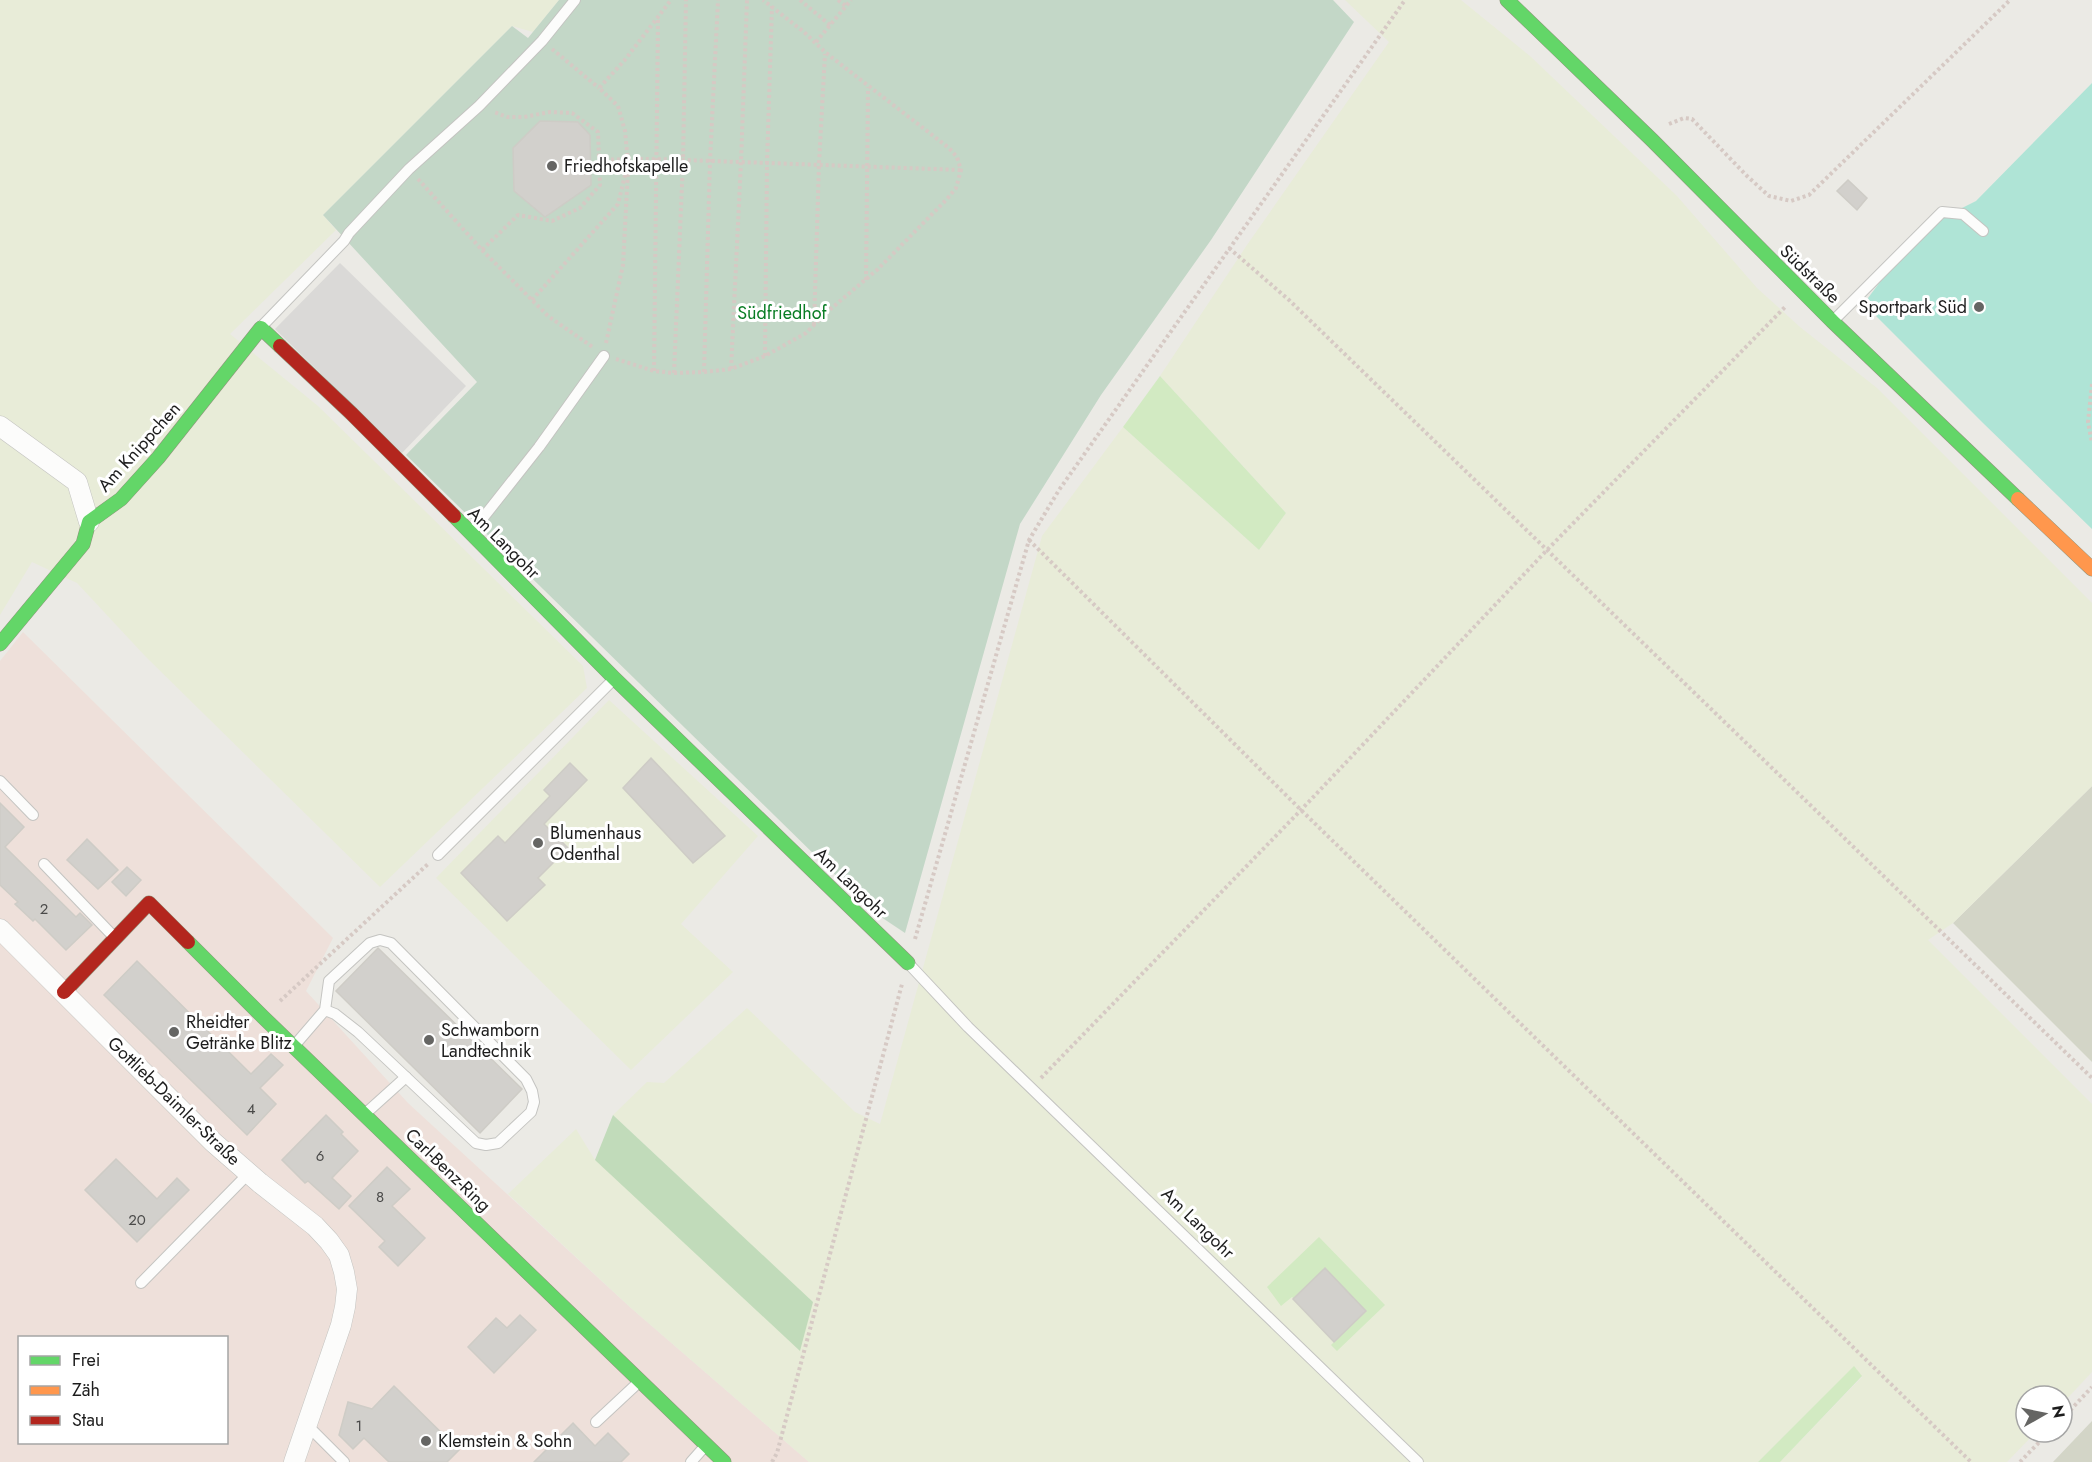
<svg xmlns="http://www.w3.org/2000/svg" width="2092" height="1462" viewBox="0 0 2092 1462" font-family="Jost,sans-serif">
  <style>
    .residential { fill: #dad9d7 }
    .commercial { fill: #eee0da; fill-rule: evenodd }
    .construction { fill: #d3d5c7 }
    .farmland { fill: #e8ecd8; fill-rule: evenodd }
    .grass { fill: #d2eac2 }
    .forest { fill: #c1dbba }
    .cemetery { fill: #c3d7c7 }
    .pitch { fill: #afe4d6 }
    .building { fill: #d2d0cc; stroke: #ceccc6; stroke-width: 1.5 }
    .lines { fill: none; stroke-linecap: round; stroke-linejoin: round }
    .lane-casing { stroke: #c4c4c1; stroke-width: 12 }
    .street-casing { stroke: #c4c4c1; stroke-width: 21 }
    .fast-casing { stroke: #90957d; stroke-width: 15 }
    .slow-casing { stroke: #90957d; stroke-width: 15 }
    .jam-casing { stroke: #90957d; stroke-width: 15 }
    .path { stroke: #d6c9c4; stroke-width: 4; stroke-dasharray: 3 3; stroke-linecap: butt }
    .lane { stroke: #fcfcfb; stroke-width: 10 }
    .street { stroke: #fcfcfb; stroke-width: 20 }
    .fast { stroke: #63d668; stroke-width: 14 }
    .slow { stroke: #ff974d; stroke-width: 14 }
    .jam { stroke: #b3261e; stroke-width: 14 }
    .poi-dot { fill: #656563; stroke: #fff; stroke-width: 2 }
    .labels { text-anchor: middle; stroke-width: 6; stroke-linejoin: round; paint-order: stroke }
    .number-label { font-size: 15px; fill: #4a4a49 }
    .poi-label { font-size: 18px; fill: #1d1d1d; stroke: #fff; text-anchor: start }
    .street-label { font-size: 18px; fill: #1d1d1d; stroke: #fff }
    .park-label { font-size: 18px; fill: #097d24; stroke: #fff }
  </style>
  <rect width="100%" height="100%" fill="#ebeae5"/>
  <!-- residential -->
  <polygon class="residential" points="340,263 466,386 402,453 275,329"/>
  <!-- commercial -->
  <path class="commercial" d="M23,632L333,938L306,991L408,1103L631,1308L809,1462H0V661ZM20,1338H226V1442H20Z"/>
  <!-- construction -->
  <g class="construction">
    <polygon points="2092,786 2092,1062 1953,923"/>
    <polygon points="2092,1421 2092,1462 2053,1462"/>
  </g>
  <!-- farmland -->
  <g class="farmland">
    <polygon points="0,0 559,0 533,32 512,26 323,215 336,230 230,334 318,406 583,666 587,688 380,887 146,657 77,583 32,562 0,615"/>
    <path d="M1345,0H1461L1530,56L1677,196L1757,288L1800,327L1877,388L2092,603V786L1953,923L1928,940L2092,1104V1372L2062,1404V1396H2026V1432H2036L2007,1462H1780L1862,1377L1854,1367L1758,1462H809L631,1308L508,1194L576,1129L595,1160L812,1302L613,1115L647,1082L664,1083L747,1008L855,1112L880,1124L1042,536L1123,427L1259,550L1286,513L1160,376L1247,245L1389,42ZM1292,1296L1385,1305L1336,1340Z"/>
    <polygon points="609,700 758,836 681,924 733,972 631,1070 436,878"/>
  </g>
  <!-- grass -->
  <g class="grass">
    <polygon points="1160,376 1286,513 1259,550 1123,427"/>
    <polygon points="1319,1237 1385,1305 1337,1351 1331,1345 1336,1340 1292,1297 1281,1306 1267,1287"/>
    <polygon points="1854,1366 1862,1376 1780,1462 1758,1462"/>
  </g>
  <!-- forest -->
  <polygon class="forest" points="613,1115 813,1302 800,1351 595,1160"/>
  <!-- cemetery -->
  <polygon class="cemetery" points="559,0 1333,0 1354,22 1211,240 1101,395 1020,524 905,933 872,911 406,455 477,382 323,215 512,26 528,38"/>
  <!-- pitch -->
  <polygon class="pitch" points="2092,83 2092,529 1983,423 1865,305 1868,298 1880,282 1942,218 1976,201"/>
  <!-- building -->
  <g class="building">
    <polygon points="540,121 578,122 590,135 591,185 545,217 514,191 513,148"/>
    <polygon points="1848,180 1867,198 1857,210 1837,191"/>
    <polygon points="651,758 725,836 693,863 623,788"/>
    <polygon points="570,763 587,780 544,824 568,848 538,878 545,885 507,921 461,873 498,836 505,843 550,796 544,790"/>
    <polygon points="0,803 24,827 5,847 76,917 80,913 92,925 66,950 35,919 33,921 15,904 18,902 0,885"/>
    <polygon points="87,839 118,870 98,889 67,860"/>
    <polygon points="127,867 141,880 126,896 112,882"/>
    <polygon points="378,948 522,1089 480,1133 336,991"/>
    <polygon points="137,961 251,1074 271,1054 283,1065 260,1088 276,1104 247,1135 104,995"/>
    <polygon points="326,1115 343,1132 341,1134 358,1151 332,1178 351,1196 339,1209 308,1181 305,1183 282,1160"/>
    <polygon points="116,1159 157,1199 177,1178 189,1190 137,1242 85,1190"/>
    <polygon points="387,1167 410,1189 392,1206 425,1238 398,1266 379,1247 385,1241 349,1206"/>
    <polygon points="1325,1268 1366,1311 1334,1342 1293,1299"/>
    <polygon points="520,1315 536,1330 494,1373 468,1347 496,1318 507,1328"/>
    <polygon points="394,1386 459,1450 447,1462 389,1462 364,1438 353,1449 339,1435 348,1402 372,1409"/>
    <polygon points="573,1423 595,1446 608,1433 629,1454 621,1462 534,1462"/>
  </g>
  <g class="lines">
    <!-- lane casing -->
    <g class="lane-casing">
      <g id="lane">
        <polyline points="1833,321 1942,212 1963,214 1983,231"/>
        <polyline points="262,326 344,241 349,233 409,169 479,106 542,41 575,0"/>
        <polyline points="471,533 539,447 604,356"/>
        <polyline points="0,781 33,815"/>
        <polyline points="438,855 614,679"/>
        <polyline points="44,864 115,938"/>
        <polyline points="908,963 968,1027 1418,1462"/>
        <polyline points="294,1046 325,1010 329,981 370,943 380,940 391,943 526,1079 532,1091 534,1102 531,1112 498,1143 486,1145 476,1143 358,1032 335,1014 325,1010"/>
        <polyline points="366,1113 406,1077"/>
        <polyline points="141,1283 249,1173"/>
        <polyline points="596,1422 640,1381"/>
        <polyline points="307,1425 344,1462"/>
        <polyline points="691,1462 706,1445"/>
      </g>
    </g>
    <!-- street casing -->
    <g class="street-casing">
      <g id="street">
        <polyline points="0,426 77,482 89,522"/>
        <polyline points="0,929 213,1142 260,1183 315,1226 329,1241 339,1255 344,1272 347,1289 345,1307 341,1325 294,1462"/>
      </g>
    </g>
    <!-- fast casing -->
    <g class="fast-casing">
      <g id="fast">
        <polyline points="1507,0 1652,140 1832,321 2018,499"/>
        <polyline points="454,516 614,678 908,963"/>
        <polyline points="0,644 83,544 89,522 121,499 158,458 261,328 280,346"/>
        <polyline points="188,942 263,1017 724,1462"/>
      </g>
    </g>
    <!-- slow casing -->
    <g class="slow-casing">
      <polyline id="slow" points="2018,499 2092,569"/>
    </g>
    <!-- jam casing -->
    <g class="jam-casing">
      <g id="jam">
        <polyline points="280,346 351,413 454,516"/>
        <polyline points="64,992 149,903 188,942"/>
      </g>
    </g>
    <!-- path -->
    <g class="path">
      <polyline points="800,0 830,25"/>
      <polyline points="838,0 846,6"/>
      <polyline points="816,42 851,0"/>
      <polyline points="552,49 599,88"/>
      <polyline points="1669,124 1684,118 1692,119 1747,176 1769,196 1791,201 1809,195 2010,0"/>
      <polyline points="599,160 628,159"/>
      <polyline points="628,162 625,131 618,106 599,88 624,61 671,0"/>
      <polyline points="418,179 482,250 518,215 552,221 580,208 600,185 598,132 572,113 550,112 524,117 507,117 494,112"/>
      <polyline points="1229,248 1289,300 2092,1078"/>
      <polyline points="482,250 548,316 594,348"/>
      <polyline points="866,280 868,87"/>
      <polyline points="532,300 618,204 629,159 657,159 961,170"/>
      <polyline points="814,325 819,164 825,54"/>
      <polyline points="606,343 623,265 628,170"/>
      <polyline points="765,356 767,163 772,6"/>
      <polyline points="616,359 654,371 674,373 704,372 731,369 765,356 806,333 827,312 878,269 947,199 956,188 961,170 957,157 949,148 826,53 804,32 763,0"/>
      <polyline points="731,369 741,162 747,0"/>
      <polyline points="654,371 658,18"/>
      <polyline points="704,372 710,161 718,0"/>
      <polyline points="674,373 683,161 686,0"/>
      <polyline points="2092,384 2088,422 2092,443"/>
      <polyline points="1029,540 1301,810 1971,1462"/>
      <polyline points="915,939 1029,540 1059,490 1405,0"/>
      <polyline points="280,1001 428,864"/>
      <polyline points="1041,1078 1301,810 1547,550 1786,306"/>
      <polyline points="2062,1419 2092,1387"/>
      <polyline points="772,1462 777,1453 902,984"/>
      <polyline points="2020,1462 2049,1432"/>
    </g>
    <!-- lane -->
    <use href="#lane" class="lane"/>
    <!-- street -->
    <use href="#street" class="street"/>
    <!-- fast -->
    <use href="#fast" class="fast"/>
    <!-- slow -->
    <use href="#slow" class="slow"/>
    <!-- jam -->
    <use href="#jam" class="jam"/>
  </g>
  <!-- markers -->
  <g class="poi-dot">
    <circle cx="552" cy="166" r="6"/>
    <circle cx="1979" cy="307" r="6"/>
    <circle cx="538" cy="843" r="6"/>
    <circle cx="174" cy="1032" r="6"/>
    <circle cx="429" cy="1040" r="6"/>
    <circle cx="426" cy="1441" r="6"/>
  </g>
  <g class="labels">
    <!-- number labels -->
    <g class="number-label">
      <text x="44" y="914">2</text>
      <text x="251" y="1114">4</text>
      <text x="320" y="1161">6</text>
      <text x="380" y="1202">8</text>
      <text x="137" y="1225">20</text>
      <text x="359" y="1431">1</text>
    </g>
    <!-- poi labels -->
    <g class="poi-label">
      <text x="564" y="172">Friedhofskapelle</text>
      <text x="1967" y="313" text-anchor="end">Sportpark Süd</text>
      <text x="550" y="839">Blumenhaus<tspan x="550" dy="21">Odenthal</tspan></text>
      <text x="186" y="1028">Rheidter<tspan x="186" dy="21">Getränke Blitz</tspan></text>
      <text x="441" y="1036">Schwamborn<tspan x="441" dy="21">Landtechnik</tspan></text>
      <text x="438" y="1447">Klemstein &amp; Sohn</text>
    </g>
    <!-- street labels -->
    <g class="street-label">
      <text transform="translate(1810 274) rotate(44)" y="6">Südstraße</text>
      <text transform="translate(139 447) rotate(-48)" y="6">Am Knippchen</text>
      <text transform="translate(504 543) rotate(45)" y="6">Am Langohr</text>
      <text transform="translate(851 883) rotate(44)" y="6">Am Langohr</text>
      <text transform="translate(174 1101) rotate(44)" y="6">Gottlieb-Daimler-Straße</text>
      <text transform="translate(448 1170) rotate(44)" y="6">Carl-Benz-Ring</text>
      <text transform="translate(1198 1223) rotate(44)" y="6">Am Langohr</text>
    </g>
    <!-- park labels -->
    <g class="park-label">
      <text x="782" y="319">Südfriedhof</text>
    </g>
  </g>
  <!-- legend -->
  <rect x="18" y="1336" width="210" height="108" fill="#ffffff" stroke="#a5a5a5" stroke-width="1.5"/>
  <rect x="30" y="1356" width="30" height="9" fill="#63d668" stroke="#a5a5a5" stroke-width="1.5"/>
  <text x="72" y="1366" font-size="18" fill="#1d1d1d">Frei</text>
  <rect x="30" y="1386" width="30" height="9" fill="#ff974d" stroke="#a5a5a5" stroke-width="1.5"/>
  <text x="72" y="1396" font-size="18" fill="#1d1d1d">Zäh</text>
  <rect x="30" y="1416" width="30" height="9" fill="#b3261e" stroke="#a5a5a5" stroke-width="1.5"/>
  <text x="72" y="1426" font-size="18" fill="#1d1d1d">Stau</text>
  <!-- north arrow -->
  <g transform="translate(2044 1414) rotate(81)"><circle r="28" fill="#ffffff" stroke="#a5a5a5" stroke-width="1.5"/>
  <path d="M0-4.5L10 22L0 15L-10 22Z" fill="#656563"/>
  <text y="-9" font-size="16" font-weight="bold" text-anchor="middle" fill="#1d1d1d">N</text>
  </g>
</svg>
